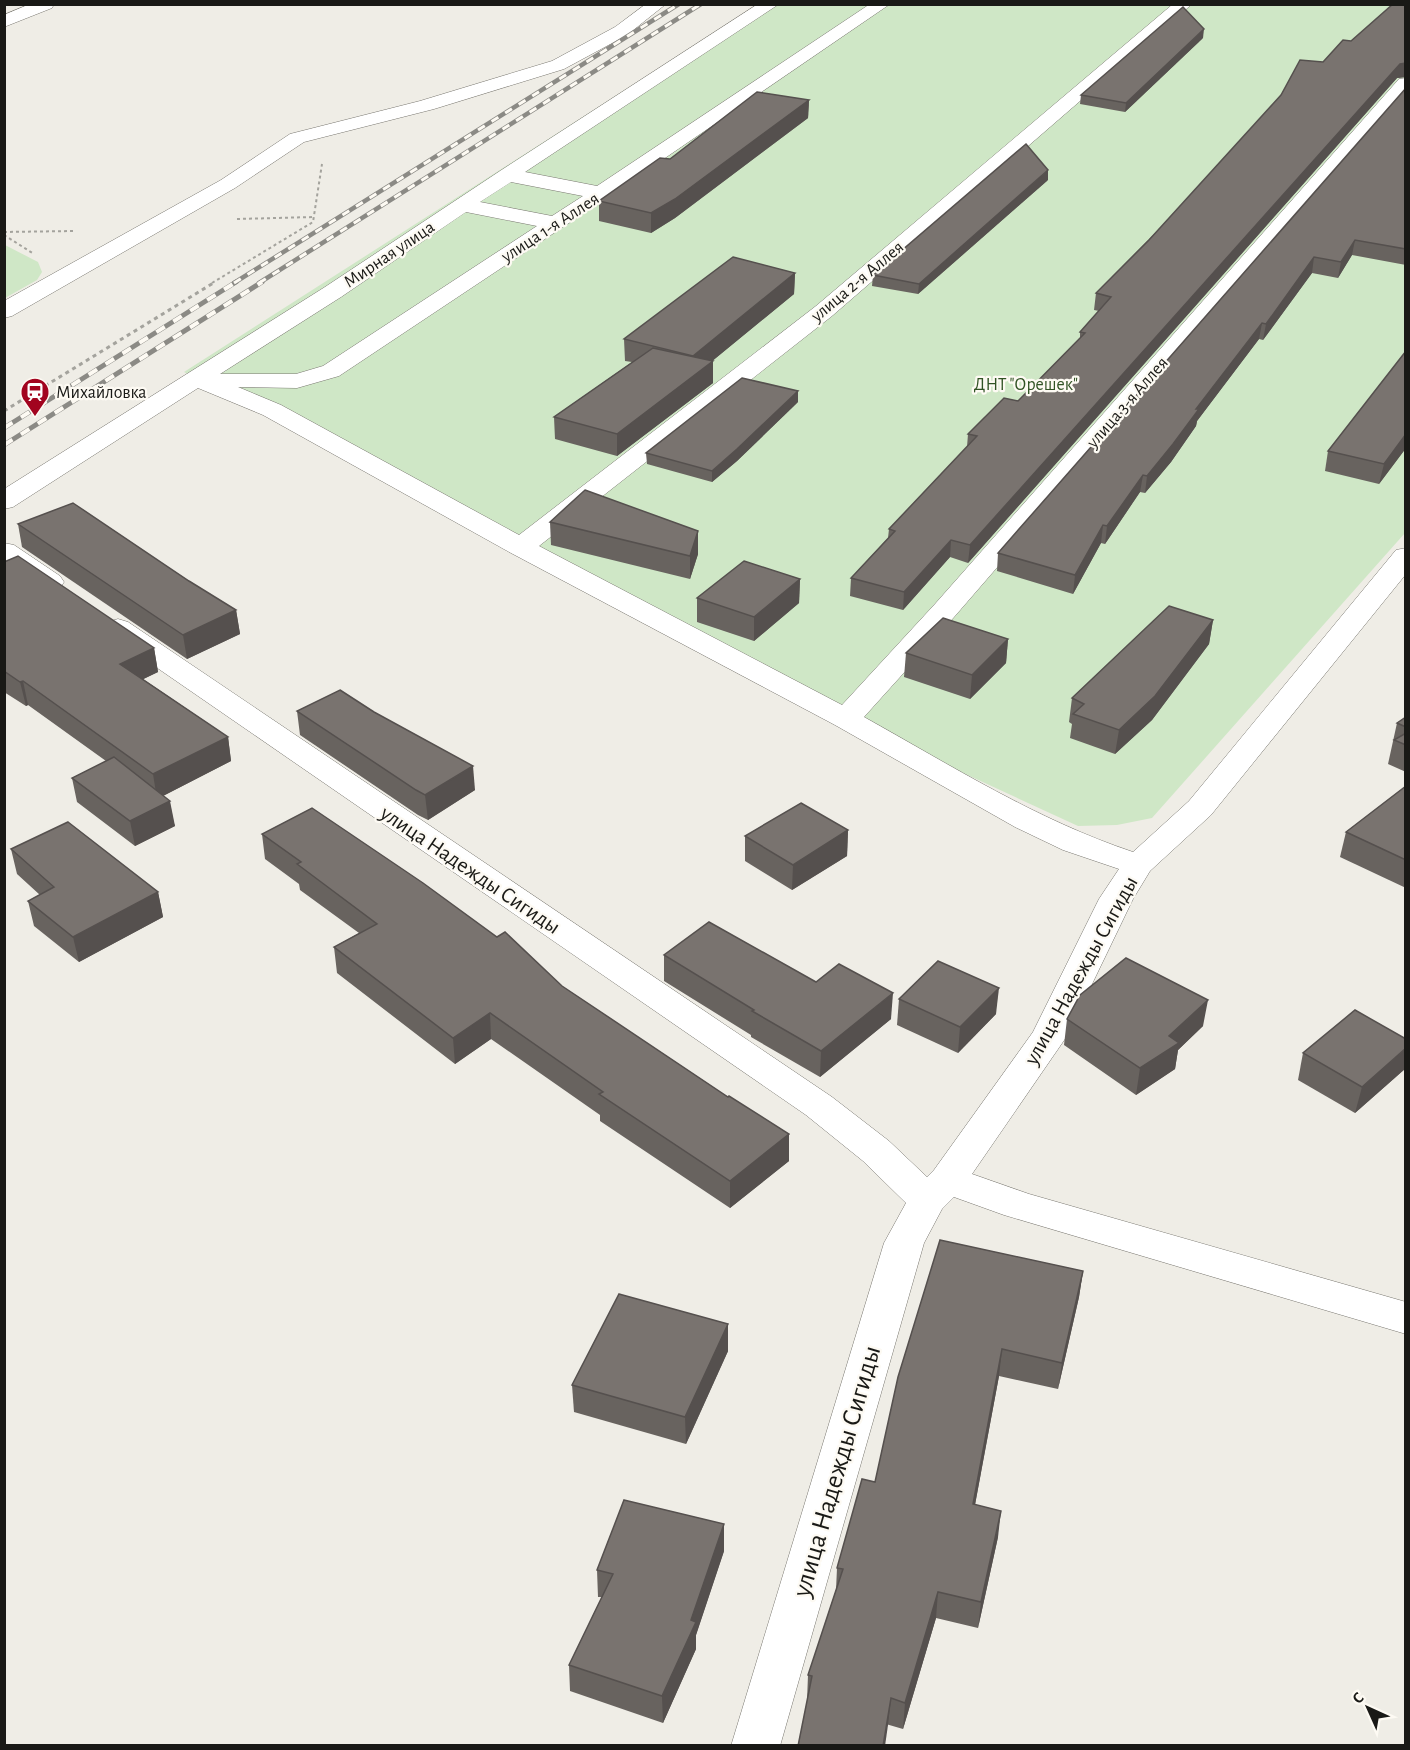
<svg xmlns="http://www.w3.org/2000/svg" width="1410" height="1750" viewBox="0 0 1410 1750" font-family="'Alegreya Sans',sans-serif">
  <style>
    .green { fill: #cfe7c6 }
    .lines { fill: none; stroke-linecap: round; stroke-linejoin: round }
    .minor-casing { stroke: #797770; stroke-width: 1 }
    .path-far1 { stroke: #a4a39d; stroke-width: 2; stroke-dasharray: 3 3; stroke-linecap: butt }
    .path { stroke: #a4a39d; stroke-width: 3; stroke-dasharray: 4 4; stroke-linecap: butt }
    .minor { fill: #fff; fill-rule: evenodd }
    .rail-far1-casing { stroke: #8b8a85; stroke-width: 4.5 }
    .rail-casing { stroke: #8b8a85; stroke-width: 5 }
    .rail-far1 { stroke: #fdfaf3; stroke-width: 3; stroke-dasharray: 8; stroke-linecap: butt }
    .rail { stroke: #fdfaf3; stroke-width: 4; stroke-dasharray: 10; stroke-linecap: butt }
    .wall { fill: #68635f }
    .shaded-wall { fill: #55504e }
    .building { fill: #79736f; stroke: #55504e; stroke-width: 1.5 }
    .labels { text-anchor: middle; stroke-width: 4.5; stroke-linejoin: round; paint-order: stroke }
    .far-street-label { font-size: 18px; fill: #191916; stroke: #fdfaf3 }
    .far-park-label { font-size: 18px; fill: #315324; stroke: #fdfaf3 }
    .far-poi-label { font-size: 18px; fill: #191916; stroke: #fdfaf3; text-anchor: start }
    .street-label { font-size: 22px; fill: #191916; stroke: #fdfaf3 }
    .near-street-label { font-size: 27px; fill: #191916; stroke: #fdfaf3 }
  </style>
  <rect width="100%" height="100%" fill="#efede6"/>
  <!-- green -->
  <g class="green">
    <polygon points="758,5 1405,5 1405,533 1152,818 1117,825 1078,826 846,719 184,372"/>
    <polygon points="5,245 38,262 42,272 37,280 5,298"/>
  </g>
  <g class="lines">
    <!-- minor casing -->
    <g class="minor-casing">
      <g id="minor">
        <polygon points="30,4 54,4 52,8 4,27 4,15"/>
        <polygon points="646,4 666,4 627,35 564,69 434,109 304,142 235,188 12,316 4,318 4,301 221,180 290,134 420,101 552,61 615,27"/>
        <path d="M758,4H779L525,172L597,186L870,4H890L608,197L339,376L297,388L238,387L281,405L519,535L816,306L1173,4H1192L832,316L539,546L842,705L935,604L1399,79L1406,78V95L955,616L864,717C952,766 1037,820 1133,852L1189,801L1396,550L1406,548V574L1211,815L1150,871L1133,899L1067,1036L972,1174L1029,1194L1406,1302V1334L1004,1215L954,1197L942,1209L924,1243L780,1746H731L884,1243L906,1203L863,1161L806,1115L108,634L104,628L108,622L118,619L128,622L832,1097L889,1141L927,1177L934,1170L1033,1032L1099,899L1119,869L1063,850L1015,827L835,725L511,553L263,415L198,388L13,507L4,509V489L325,287L500,171ZM511,182L583,196L552,216L480,202ZM466,212L537,226L323,366L296,374H220L341,297Z"/>
        <path d="M4,543L14,545L60,576L64,582L60,588C38,593 21,575 4,564Z"/>
      </g>
    </g>
    <!-- path-far1 -->
    <g class="path-far1">
      <polyline points="237,219 314,217"/>
      <polyline points="4,232 74,231"/>
      <polyline points="4,235 34,254"/>
      <polyline points="212,283 313,222 322,164"/>
    </g>
    <!-- path -->
    <polyline class="path" points="4,411 215,282"/>
    <!-- minor -->
    <use href="#minor" class="minor"/>
    <!-- rail-far1 casing -->
    <g class="rail-far1-casing">
      <g id="rail-far1">
        <polyline points="234,283 679,4"/>
        <polyline points="259,283 701,4"/>
      </g>
    </g>
    <!-- rail casing -->
    <g class="rail-casing">
      <g id="rail">
        <polyline points="4,428 236,282"/>
        <polyline points="4,445 262,282"/>
      </g>
    </g>
    <!-- rail-far1 -->
    <use href="#rail-far1" class="rail-far1"/>
    <!-- rail -->
    <use href="#rail" class="rail"/>
  </g>
  <!-- wall -->
  <g class="wall">
    <polygon points="1406,4 1406,77 1397,78 968,563 950,557 903,610 850,596 851,578 888,538 889,529 967,447 968,434 1018,401 1080,338 1080,332 1099,311 1094,310 1096,293 1323,62 1351,41"/>
    <polygon points="1203,38 1125,112 1080,104 1081,95"/>
    <polygon points="1406,88 1406,265 1352,255 1338,278 1312,273 1263,340 1259,339 1197,421 1196,426 1171,462 1145,493 1140,492 1105,544 1101,543 1073,594 997,571 998,553"/>
    <polygon points="809,100 808,118 675,218 651,233 599,221 599,201 670,159"/>
    <polygon points="1048,180 918,294 872,286 873,275"/>
    <polygon points="795,273 794,294 712,361 713,383 617,456 555,439 554,417 632,362 625,361 624,339"/>
    <polygon points="1406,351 1406,448 1379,484 1325,471 1328,451"/>
    <polygon points="798,402 737,461 712,482 647,464 646,453"/>
    <polygon points="550,522 698,531 698,554 690,579 551,545"/>
    <polygon points="18,524 236,610 240,634 187,659 22,547"/>
    <polygon points="4,562 154,648 158,672 143,679 228,737 231,761 163,796 175,826 135,846 77,802 72,778 106,761 28,705 26,706 4,692"/>
    <polygon points="800,579 799,603 754,641 697,622 697,598"/>
    <polygon points="1213,620 1209,644 1152,720 1115,754 1070,738 1072,724 1069,722 1072,698"/>
    <polygon points="1008,639 1006,663 970,699 904,677 906,653"/>
    <polygon points="297,711 475,790 428,820 418,815 300,735"/>
    <polygon points="1406,717 1406,772 1388,764 1397,723"/>
    <polygon points="1406,786 1406,888 1340,857 1346,832"/>
    <polygon points="848,830 847,856 792,890 745,861 745,836"/>
    <polygon points="262,834 562,986 728,1097 789,1134 789,1161 730,1208 600,1121 600,1115 491,1039 455,1064 337,973 334,947 359,933 300,890 299,884 265,859"/>
    <polygon points="11,849 158,892 163,917 79,962 34,926 28,901 40,895 17,874"/>
    <polygon points="664,955 816,982 891,1019 820,1077 751,1037 751,1035 664,981"/>
    <polygon points="899,999 996,1014 958,1053 897,1025"/>
    <polygon points="1067,1019 1203,1026 1178,1050 1175,1069 1136,1095 1064,1045"/>
    <polygon points="1303,1053 1406,1068 1355,1113 1298,1080"/>
    <polygon points="1083,1271 1079,1297 1058,1389 999,1376 975,1505 998,1537 978,1628 936,1618 903,1729 807,1701 808,1675 836,1590 837,1568 875,1482 898,1377"/>
    <polygon points="728,1324 728,1351 686,1444 574,1412 572,1385"/>
    <polygon points="724,1524 724,1551 696,1635 696,1649 663,1723 570,1691 569,1665 602,1597 598,1597 597,1570"/>
  </g>
  <!-- shaded-wall -->
  <g class="shaded-wall">
    <polygon points="1204,29 1203,38 1125,112 1126,103"/>
    <polygon points="1406,63 1406,77 1397,78 968,563 970,545 1400,64"/>
    <polygon points="809,100 808,118 675,218 651,233 651,213"/>
    <polygon points="1048,170 1048,180 918,294 919,284"/>
    <polygon points="1355,240 1352,255 1338,278 1341,262"/>
    <polygon points="1314,257 1312,273 1263,340 1266,324"/>
    <polygon points="795,273 794,294 705,367 713,361 713,383 617,456 617,434 693,376 693,356"/>
    <polygon points="1262,323 1259,339 1197,421 1196,426 1171,462 1145,493 1147,476 1196,409"/>
    <polygon points="798,391 798,402 737,461 712,482 712,471"/>
    <polygon points="1406,434 1406,448 1379,484 1384,464"/>
    <polygon points="1143,475 1140,492 1105,544 1107,526"/>
    <polygon points="1103,525 1101,543 1073,594 1075,575"/>
    <polygon points="698,531 698,554 690,579 690,556"/>
    <polygon points="951,540 950,557 903,610 904,592"/>
    <polygon points="800,579 799,603 754,641 754,617"/>
    <polygon points="236,610 240,634 187,659 183,635"/>
    <polygon points="1213,620 1209,644 1152,720 1115,754 1119,730"/>
    <polygon points="1008,639 1006,663 970,699 972,675"/>
    <polygon points="154,648 158,672 125,688 120,664"/>
    <polygon points="23,681 28,705 26,706 20,682"/>
    <polygon points="228,737 231,761 157,799 153,774"/>
    <polygon points="473,766 475,790 428,820 425,795"/>
    <polygon points="170,801 175,826 135,846 130,821"/>
    <polygon points="848,830 847,856 792,890 793,865"/>
    <polygon points="158,892 163,917 79,962 73,937"/>
    <polygon points="999,988 996,1014 958,1053 960,1027"/>
    <polygon points="893,993 891,1019 820,1077 821,1051"/>
    <polygon points="1208,1000 1203,1026 1178,1050 1175,1069 1136,1095 1140,1068 1169,1036"/>
    <polygon points="490,1013 491,1039 455,1064 453,1038"/>
    <polygon points="1406,1048 1406,1068 1355,1113 1362,1087"/>
    <polygon points="789,1134 789,1161 730,1208 730,1181"/>
    <polygon points="1083,1271 1079,1297 1058,1389 1062,1363"/>
    <polygon points="728,1324 728,1351 686,1444 685,1417"/>
    <polygon points="1002,1349 999,1376 970,1531 973,1504"/>
    <polygon points="1001,1511 998,1537 978,1628 981,1602"/>
    <polygon points="724,1524 724,1551 696,1635 696,1649 663,1723 662,1696 691,1620"/>
    <polygon points="938,1592 936,1618 903,1729 905,1703"/>
    <polygon points="891,1698 888,1725 885,1746 883,1746"/>
  </g>
  <!-- building -->
  <g class="building">
    <polygon points="1393,4 1406,4 1406,63 1400,64 970,545 951,540 904,592 851,578 895,531 889,529 977,436 968,434 1004,398 1018,401 1085,333 1080,332 1111,297 1096,293 1149,240 1281,95 1300,60 1323,62 1343,40 1351,41"/>
    <polygon points="1183,7 1204,29 1126,103 1081,95"/>
    <polygon points="1406,88 1406,249 1355,240 1341,262 1314,257 1266,324 1262,323 1196,409 1199,409 1173,444 1147,476 1143,475 1107,526 1103,525 1075,575 998,553"/>
    <polygon points="757,92 809,100 675,199 651,213 599,201 660,158 670,159"/>
    <polygon points="1026,144 1048,170 919,284 873,275"/>
    <polygon points="733,257 795,273 693,356 624,339"/>
    <polygon points="653,348 713,361 617,434 554,417"/>
    <polygon points="1406,351 1406,434 1384,464 1328,451"/>
    <polygon points="742,378 798,391 737,449 712,471 646,453"/>
    <polygon points="585,490 698,531 690,556 550,522"/>
    <polygon points="73,503 189,581 236,610 183,635 18,524"/>
    <polygon points="18,556 154,648 120,664 228,737 153,774 23,681 20,682 4,671 4,562"/>
    <polygon points="744,561 800,579 754,617 697,598"/>
    <polygon points="1169,606 1213,620 1155,696 1119,730 1073,714 1084,704 1072,698"/>
    <polygon points="943,618 1008,639 972,675 906,653"/>
    <polygon points="340,690 374,712 473,766 425,795 416,790 297,711"/>
    <polygon points="1406,717 1406,727 1397,723"/>
    <polygon points="1406,733 1406,745 1394,740"/>
    <polygon points="114,757 170,801 130,821 72,778"/>
    <polygon points="1406,786 1406,860 1346,832"/>
    <polygon points="801,803 848,830 793,865 745,836"/>
    <polygon points="312,808 423,883 497,937 505,932 562,986 728,1097 729,1096 789,1134 730,1181 599,1094 603,1092 490,1013 453,1038 334,947 377,924 297,864 301,862 262,834"/>
    <polygon points="68,822 158,892 73,937 28,901 54,887 11,849"/>
    <polygon points="709,922 816,982 839,964 893,993 821,1051 752,1011 754,1010 664,955"/>
    <polygon points="1126,958 1208,1000 1169,1036 1179,1043 1140,1068 1067,1019 1080,995"/>
    <polygon points="938,961 999,988 960,1027 899,999"/>
    <polygon points="1355,1010 1406,1039 1406,1048 1362,1087 1303,1053"/>
    <polygon points="940,1240 1083,1271 1062,1363 1002,1349 973,1504 1001,1511 981,1602 938,1592 905,1703 891,1698 883,1746 798,1746 812,1676 808,1675 843,1569 837,1568 862,1479 875,1482 898,1377"/>
    <polygon points="619,1294 728,1324 685,1417 572,1385"/>
    <polygon points="624,1500 724,1524 691,1620 696,1622 662,1696 569,1665 613,1574 597,1570"/>
  </g>
  <!-- icons -->
  <defs>
    <g id="station-pin" transform="scale(1.5)"><path d="M0 17L-7.5 6A9.5 9.5 0 1 1 7.5 6Z" fill="#a2041f" stroke="#fdfaf3"/><path d="M-3-6H3Q5-6 5-4V2Q5 4 3 4L4.5 6H3L1.5 4h-3L-3 6H-4.5L-3 4Q-5 4-5 2V-4Q-5-6-3-6ZM-3.5-4v3h7v-3ZM-3.5 1v1.5H-2V1ZM2 1v1.5H3.5V1Z" fill="#fff"/></g>
  </defs>
  <g fill-rule="evenodd">
    <use href="#station-pin" x="35" y="392"/>
  </g>
  <g class="labels">
    <!-- far-street labels -->
    <g class="far-street-label">
      <text transform="translate(550 227) rotate(-33)" y="6">улица 1-я Аллея</text>
      <text transform="translate(389 254) rotate(-34)" y="6">Мирная улица</text>
      <text transform="translate(857 281) rotate(-40)" y="6">улица 2-я Аллея</text>
      <text transform="translate(1127 402) rotate(-49)" y="6">улица 3-я Аллея</text>
    </g>
    <!-- far-park labels -->
    <g class="far-park-label">
      <text x="1026" y="390">ДНТ "Орешек"</text>
    </g>
    <!-- far-poi labels -->
    <g class="far-poi-label">
      <text x="56" y="398">Михайловка</text>
    </g>
    <!-- street labels -->
    <g class="street-label">
      <text transform="translate(471 869) rotate(34)" y="8">улица Надежды Сигиды</text>
      <text transform="translate(1080 970) rotate(-61)" y="8">улица Надежды Сигиды</text>
    </g>
    <!-- near-street labels -->
    <g class="near-street-label">
      <text transform="translate(836 1471) rotate(-74)" y="9">улица Надежды Сигиды</text>
    </g>
  </g>
  <!-- border -->
  <rect width="1410" height="1750" fill="none" stroke="#191916" stroke-width="12"/>
  <!-- north arrow -->
  <g transform="translate(1368 1708) rotate(315)" stroke="#fdfaf3" stroke-width="4.5" paint-order="stroke">
  <path d="M0-4.5L10 22L0 15L-10 22Z" fill="#191916"/>
  <text y="-9" font-size="16" font-weight="bold" text-anchor="middle" fill="#191916">С</text>
  </g>
</svg>
